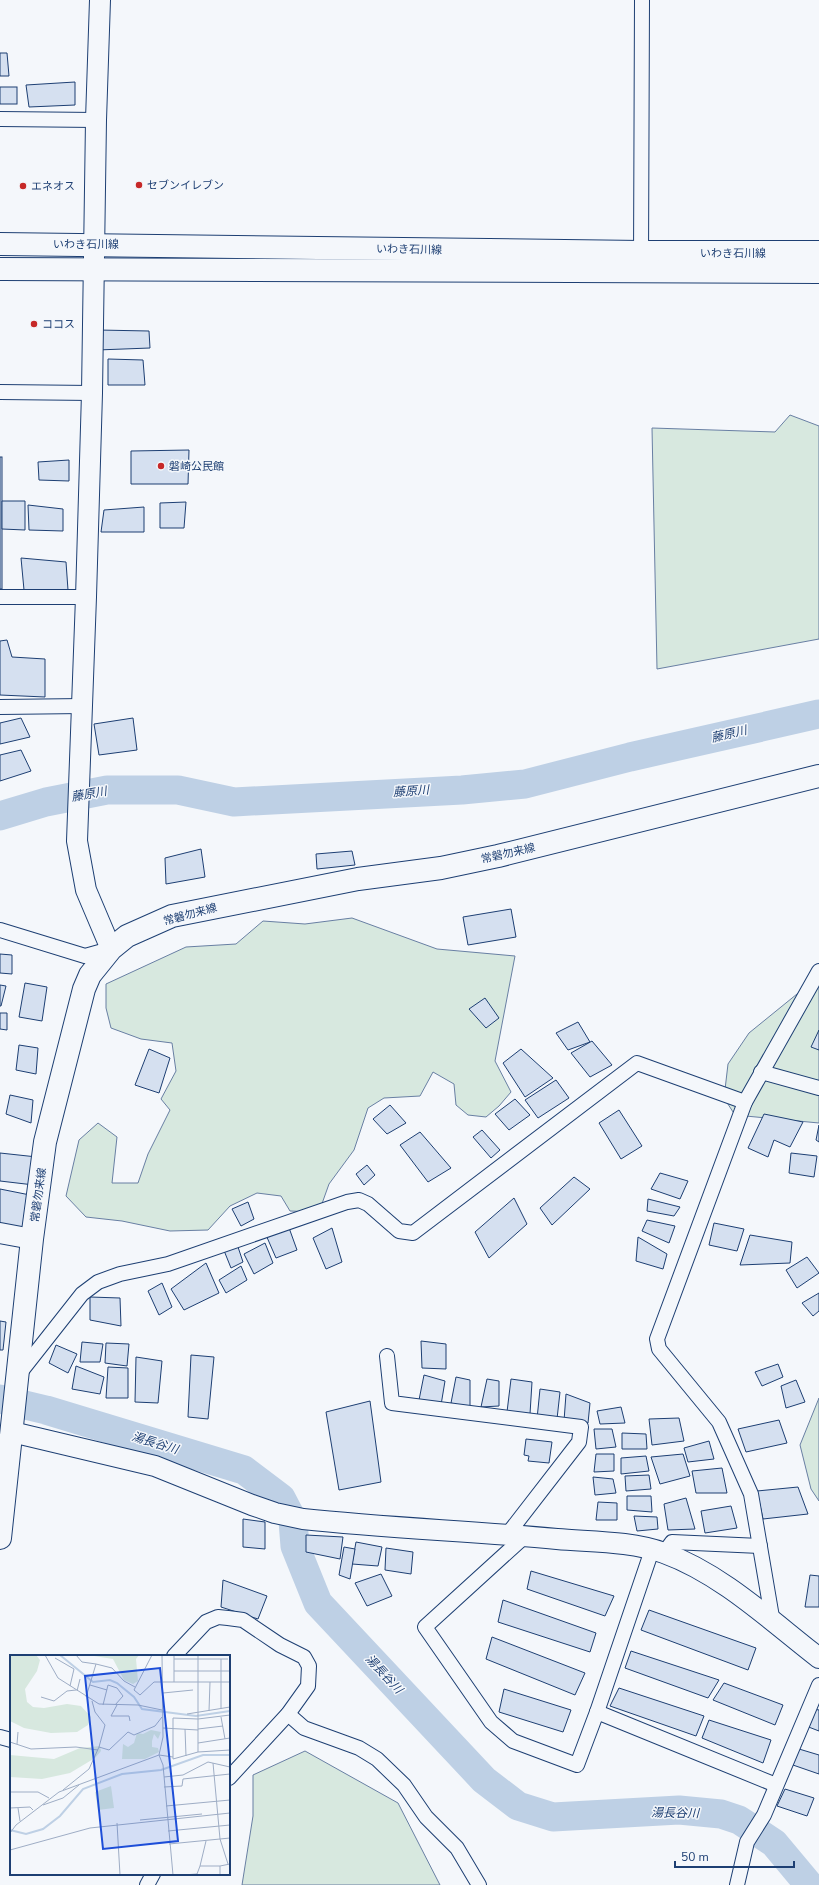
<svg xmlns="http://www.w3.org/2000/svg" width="819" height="1885" viewBox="0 0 819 1885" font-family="'Nunito Sans','Noto Sans JP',sans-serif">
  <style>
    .green { fill: #d7e8df; stroke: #687fa3 }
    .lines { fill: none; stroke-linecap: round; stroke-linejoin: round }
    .river { stroke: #bed0e5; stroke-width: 29 }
    .building { fill: #d5e0f0; stroke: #1d3f73 }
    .street-casing { stroke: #1d3f73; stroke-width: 16 }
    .secondary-casing { stroke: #1d3f73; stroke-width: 22 }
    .primary-casing { stroke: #1d3f73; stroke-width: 24 }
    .street { stroke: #f4f7fb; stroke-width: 14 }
    .secondary { stroke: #f4f7fb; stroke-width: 20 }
    .primary { stroke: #f4f7fb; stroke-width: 22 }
    .poi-dot { fill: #c62828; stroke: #f4f7fb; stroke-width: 1.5 }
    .labels { text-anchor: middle; stroke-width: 3; stroke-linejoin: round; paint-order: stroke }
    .poi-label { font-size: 11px; fill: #1d3f73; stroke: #f4f7fb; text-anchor: start }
    .street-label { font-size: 11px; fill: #1d3f73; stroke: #f4f7fb }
    .water-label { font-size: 12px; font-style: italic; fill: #1d3f73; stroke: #f4f7fb }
    .inset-river { fill: none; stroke: #bed0e5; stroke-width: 2 }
    .inset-road { fill: none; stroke: #9eadc5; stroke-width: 1 }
    .view { fill: #1d4ed8; fill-opacity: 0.15; stroke: #1d4ed8; stroke-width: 2 }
    .inset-edge { fill: none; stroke: #1d3f73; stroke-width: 2 }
  </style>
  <rect width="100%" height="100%" fill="#f4f7fb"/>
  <!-- green -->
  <g class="green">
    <polygon points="790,415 819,426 819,639 657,669 652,428 775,432"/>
    <polygon points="352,918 437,949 515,956 495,1061 511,1092 499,1106 486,1117 468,1115 456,1105 454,1084 433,1072 420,1096 384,1098 368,1108 354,1150 329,1184 319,1212 290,1211 281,1196 257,1193 230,1206 208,1230 170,1231 122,1221 86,1217 66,1196 79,1140 98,1123 117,1137 112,1183 138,1183 148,1154 170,1110 161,1099 176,1071 172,1043 141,1039 111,1028 106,1008 106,984 186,947 236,944 263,921 305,924"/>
    <polygon points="819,980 819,1123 735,1115 724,1098 728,1064 749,1033 797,994"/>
    <polygon points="819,1398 819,1501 811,1489 800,1445"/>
    <polygon points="305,1751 398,1803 440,1885 242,1885 253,1816 253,1775"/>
  </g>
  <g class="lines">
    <!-- river -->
    <g class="river">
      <polyline points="0,816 46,802 107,790 178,790 234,802 462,790 525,784 630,757 819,714"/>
      <polyline points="0,1399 46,1410 244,1470 281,1498 293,1521 295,1546 318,1603 484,1780 518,1806 553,1817 679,1810 721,1814 739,1820 774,1843 809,1885"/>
    </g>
  </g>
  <!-- building -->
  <g class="building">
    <polygon points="0,53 7,53 9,76 0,76"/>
    <polygon points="75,82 75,105 29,107 26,85"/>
    <rect x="0" y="87" width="17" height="17"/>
    <polygon points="98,330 149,331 150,348 97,350"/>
    <polygon points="108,359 143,360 145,385 108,385"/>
    <polygon points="189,450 188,484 131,484 131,451"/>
    <rect x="0" y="457" width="2" height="132"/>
    <polygon points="69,460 69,481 39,480 38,462"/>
    <polygon points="2,501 25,501 25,530 2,529"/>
    <polygon points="186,502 184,528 160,528 160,503"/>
    <polygon points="28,505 63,509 63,531 29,530"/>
    <polygon points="144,507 144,532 101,532 104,510"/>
    <polygon points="21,558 66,562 68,590 24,590"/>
    <polygon points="7,640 12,657 45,659 45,697 0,695 0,641"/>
    <polygon points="21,718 30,737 0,744 0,723"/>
    <polygon points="133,718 137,750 99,755 94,724"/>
    <polygon points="21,750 31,771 0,781 0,755"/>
    <polygon points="201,849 205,877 166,884 165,858"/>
    <polygon points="352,851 355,865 317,869 316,854"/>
    <polygon points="511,909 516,937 468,945 463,917"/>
    <polygon points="0,954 12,955 12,974 0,973"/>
    <polygon points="25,983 47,987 42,1021 19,1017"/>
    <polygon points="0,985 6,986 1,1006 0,1006"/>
    <polygon points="485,998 499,1018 486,1028 469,1009"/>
    <polygon points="0,1013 7,1013 7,1030 0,1029"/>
    <polygon points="578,1022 590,1042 568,1050 556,1033"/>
    <polygon points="819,1030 819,1050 811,1047"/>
    <polygon points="592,1041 612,1065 590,1077 571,1053"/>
    <polygon points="19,1045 38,1048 36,1074 16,1070"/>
    <polygon points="149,1049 170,1058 159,1093 135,1085"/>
    <polygon points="521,1049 553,1078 525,1097 503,1063"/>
    <polygon points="556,1080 569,1098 538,1118 525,1100"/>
    <polygon points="10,1095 33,1100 31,1123 6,1114"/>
    <polygon points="515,1099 530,1115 509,1130 495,1114"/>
    <polygon points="390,1105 406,1123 387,1134 373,1119"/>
    <polygon points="619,1110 642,1146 621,1159 599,1123"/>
    <polygon points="764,1114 803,1122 790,1147 774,1140 768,1157 748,1148"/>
    <polygon points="819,1125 819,1142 816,1140"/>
    <polygon points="482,1130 500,1150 491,1158 473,1137"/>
    <polygon points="420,1132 451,1168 428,1182 400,1145"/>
    <polygon points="0,1153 37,1157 34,1185 0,1181"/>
    <polygon points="791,1153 817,1156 814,1177 789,1173"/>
    <polygon points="367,1165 375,1175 364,1185 356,1174"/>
    <polygon points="660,1173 688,1181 680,1199 651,1189"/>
    <polygon points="574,1177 590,1189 552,1225 540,1208"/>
    <polygon points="0,1189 30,1195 26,1227 0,1226"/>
    <polygon points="514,1198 527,1224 489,1258 475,1232"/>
    <polygon points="648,1199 680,1207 674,1216 647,1211"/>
    <polygon points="248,1202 254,1219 241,1226 232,1209"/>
    <polygon points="647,1220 675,1226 669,1243 642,1231"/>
    <polygon points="714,1223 744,1229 737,1251 709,1245"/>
    <polygon points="288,1225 297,1250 276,1258 266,1235"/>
    <polygon points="332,1228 342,1262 326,1269 313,1238"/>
    <polygon points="750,1235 792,1242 790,1263 740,1265"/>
    <polygon points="638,1237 667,1254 663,1269 636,1261"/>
    <polygon points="265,1243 273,1263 254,1274 244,1254"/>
    <polygon points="237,1244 243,1262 231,1268 223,1248"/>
    <polygon points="807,1257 819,1273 797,1288 786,1270"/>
    <polygon points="206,1263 219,1293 184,1310 171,1289"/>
    <polygon points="241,1266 247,1280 226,1293 219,1280"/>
    <polygon points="162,1283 172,1307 159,1315 148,1291"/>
    <polygon points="819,1293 819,1311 813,1316 802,1303"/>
    <polygon points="90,1297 120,1298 121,1326 90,1320"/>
    <polygon points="0,1321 6,1322 3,1350 0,1350"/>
    <polygon points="421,1341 446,1344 446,1369 422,1368"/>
    <polygon points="82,1342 103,1344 100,1362 80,1362"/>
    <polygon points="106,1343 129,1344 127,1366 105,1363"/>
    <polygon points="56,1345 77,1354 68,1373 49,1363"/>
    <polygon points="191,1355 214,1357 208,1419 188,1417"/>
    <polygon points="136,1357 162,1361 158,1403 135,1402"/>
    <polygon points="778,1364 783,1377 762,1386 755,1372"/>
    <polygon points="76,1366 104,1377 100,1394 72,1389"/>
    <polygon points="108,1367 128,1368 128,1398 106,1398"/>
    <polygon points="424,1375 445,1381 441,1405 418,1405"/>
    <polygon points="456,1377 470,1380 470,1408 451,1403"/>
    <polygon points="487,1379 499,1381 499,1406 481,1407"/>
    <polygon points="511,1379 532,1382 530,1414 507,1412"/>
    <polygon points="796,1380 805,1402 786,1408 781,1386"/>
    <polygon points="540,1389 560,1392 557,1419 537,1419"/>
    <polygon points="566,1394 590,1403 588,1423 564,1421"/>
    <polygon points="370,1401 381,1482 339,1490 326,1412"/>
    <polygon points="621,1407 625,1423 600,1424 597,1411"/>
    <polygon points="679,1418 684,1441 652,1445 649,1419"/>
    <polygon points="779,1420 787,1443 746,1452 738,1429"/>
    <polygon points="594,1429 612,1429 616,1447 596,1449"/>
    <polygon points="622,1433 646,1434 647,1449 622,1449"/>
    <polygon points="526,1439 552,1442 549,1463 528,1461 529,1456 524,1455"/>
    <polygon points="709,1441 714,1459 688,1462 684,1448"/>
    <polygon points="596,1454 614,1454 614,1471 594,1472"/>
    <polygon points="683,1454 690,1476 660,1484 651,1457"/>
    <polygon points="646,1456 649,1471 621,1474 621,1458"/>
    <polygon points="722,1468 727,1493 696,1493 692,1471"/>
    <polygon points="649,1475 651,1489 626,1491 625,1476"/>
    <polygon points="593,1477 613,1479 616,1493 595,1495"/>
    <polygon points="798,1487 808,1514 763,1519 757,1491"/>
    <polygon points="627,1496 651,1496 652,1512 627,1510"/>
    <polygon points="686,1498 695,1529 668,1530 664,1504"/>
    <polygon points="598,1502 617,1503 617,1520 596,1520"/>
    <polygon points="731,1506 737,1528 705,1533 701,1511"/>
    <polygon points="634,1516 657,1517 658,1529 637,1531"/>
    <polygon points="243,1519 265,1522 265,1549 243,1547"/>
    <polygon points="306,1535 343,1537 340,1559 306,1552"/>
    <polygon points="356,1542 382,1547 378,1566 352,1564"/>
    <polygon points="344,1547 355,1549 350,1579 339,1575"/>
    <polygon points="386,1548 413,1552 411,1574 385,1570"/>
    <polygon points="531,1571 614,1596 605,1616 527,1589"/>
    <polygon points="381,1574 392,1596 367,1606 355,1583"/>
    <polygon points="810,1575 819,1576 819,1607 805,1607"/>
    <polygon points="223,1580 267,1596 258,1619 221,1607"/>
    <polygon points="503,1600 596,1633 590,1652 498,1622"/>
    <polygon points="649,1610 756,1648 748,1670 641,1630"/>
    <polygon points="492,1637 585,1673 575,1695 486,1659"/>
    <polygon points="631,1651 719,1680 708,1698 625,1668"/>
    <polygon points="724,1683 783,1705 775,1725 713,1700"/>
    <polygon points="619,1688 704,1716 696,1736 610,1706"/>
    <polygon points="504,1689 571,1710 563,1732 499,1712"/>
    <polygon points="814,1709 819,1710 819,1731 806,1726"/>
    <polygon points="709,1720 771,1740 763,1763 702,1738"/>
    <polygon points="799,1749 819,1755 819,1774 790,1764"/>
    <polygon points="785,1789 814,1798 807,1816 777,1806"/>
  </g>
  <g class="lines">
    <!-- street casing -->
    <g class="street-casing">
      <g id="street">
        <polyline points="0,119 96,120"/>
        <polyline points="641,260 642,0"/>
        <polyline points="0,392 92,393"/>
        <polyline points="0,597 86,597"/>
        <polyline points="0,707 83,706"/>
        <polyline points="0,930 85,956 110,949"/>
        <polyline points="761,1072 819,1088"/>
        <polyline points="387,1356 392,1403 581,1427 579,1442 507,1535"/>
        <polyline points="19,1374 82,1294 98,1282 120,1274 168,1264 347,1202 359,1200 368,1204 399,1231 413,1233 637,1063 745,1102"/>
        <polyline points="525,1536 425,1627 491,1722 513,1741 577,1765 597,1712 652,1550"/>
        <polyline points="664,1553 672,1542 760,1546"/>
        <polyline points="773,1623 751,1494 719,1422 659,1349 657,1339 745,1102 819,971"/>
        <polyline points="174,1656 206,1622 218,1617 228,1618 243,1620 280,1645 304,1657 309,1666 308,1686 288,1714 229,1778"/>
        <polyline points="597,1712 776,1785"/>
        <polyline points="288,1714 304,1728 359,1748 377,1759 404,1785 426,1817 457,1848 479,1885"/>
        <polyline points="0,1737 11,1740"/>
        <polyline points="147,1885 153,1874"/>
        <polyline points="737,1885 747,1842 764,1815 819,1685"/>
      </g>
    </g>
    <!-- secondary casing -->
    <g class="secondary-casing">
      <g id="secondary">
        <polyline points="100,0 96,120 92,393 86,597 77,841 86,890 111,949"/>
        <polyline points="0,1233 32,1239"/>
        <path d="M12,1432L155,1466L252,1505L275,1513L303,1519C387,1528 472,1531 557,1539C592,1542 631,1541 664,1553C722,1574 771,1621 819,1658"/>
      </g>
    </g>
    <!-- primary casing -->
    <g class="primary-casing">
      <g id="primary">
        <polyline points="0,244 641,252 819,252"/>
        <polyline points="0,269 819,272"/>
        <polyline points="0,1538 32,1239 45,1142 84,989 90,975 111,949 127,936 172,916 358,879 441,868 498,856 819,776"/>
      </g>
    </g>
    <!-- street -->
    <use href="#street" class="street"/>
    <!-- secondary -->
    <use href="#secondary" class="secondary"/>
    <!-- primary -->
    <use href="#primary" class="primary"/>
  </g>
  <!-- markers -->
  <g class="poi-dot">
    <circle cx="139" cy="185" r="4"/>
    <circle cx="23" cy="186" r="4"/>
    <circle cx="34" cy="324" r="4"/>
    <circle cx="161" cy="466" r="4"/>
  </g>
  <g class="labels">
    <!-- poi labels -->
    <g class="poi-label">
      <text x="147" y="189">セブンイレブン</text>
      <text x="31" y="190">エネオス</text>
      <text x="42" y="328">ココス</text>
      <text x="169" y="470">磐崎公民館</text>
    </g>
    <!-- street labels -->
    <g class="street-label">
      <text x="86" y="248">いわき石川線</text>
      <text transform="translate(409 249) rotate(1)" y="4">いわき石川線</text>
      <text x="733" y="257">いわき石川線</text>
      <text transform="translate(508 853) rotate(-13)" y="4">常磐勿来線</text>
      <text transform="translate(190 914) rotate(-15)" y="4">常磐勿来線</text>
      <text transform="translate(38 1195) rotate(-82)" y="4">常磐勿来線</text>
    </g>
    <!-- water labels -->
    <g class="water-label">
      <text transform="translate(729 734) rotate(-13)" y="4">藤原川</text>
      <text transform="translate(411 791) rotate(-4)" y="4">藤原川</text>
      <text transform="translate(89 794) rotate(-10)" y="4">藤原川</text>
      <text transform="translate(155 1443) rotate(17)" y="4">湯長谷川</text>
      <text transform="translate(384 1674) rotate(47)" y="4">湯長谷川</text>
      <text transform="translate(675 1813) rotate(1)" y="4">湯長谷川</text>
    </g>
  </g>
  <!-- overview -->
  <g transform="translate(10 1655)">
    <rect width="220" height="220" fill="#f4f7fb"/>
    <path d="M0,0H26L30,5L27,16L15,34L17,47L23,52L34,53L57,49L71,51L81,62L78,70L67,77L41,78L14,73L0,66ZM78,0H129L126,4L128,26L123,29L114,25L103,4ZM141,75L151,77L148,84L144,79L142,86V92L148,93L149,97L135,104H112L113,89L118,92L124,88L127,78L133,79ZM90,91L91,96L85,103L60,118L32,124L0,122V100L44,104L70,93ZM101,131L104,153L88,155L85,137Z" fill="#d7e8df"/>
    <path class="inset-river" d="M50,0L83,27L100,25L107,28L124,42L132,54L186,61L220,56M0,175L16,179L33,174L50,161L73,134L112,119L151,115L193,100H220"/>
    <path class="inset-road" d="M35,0L48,23L89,49L128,50L152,55M66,0L72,7L86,9L76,42M142,0L124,35L130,40L144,27H220M164,0V27M188,0V97L163,104V63L188,64L220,60M45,3L64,14L60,31M164,4H218M211,4V54M86,9L102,13L114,26L125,32M164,16H220M80,30L97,35M67,36L70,24M153,38L183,35M31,42L44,46L57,36L66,35M93,50L98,30L107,33L113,41L105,50M107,50L101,61H119L120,66M199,56L200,27M177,59L220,52M211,62L215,84M153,73L188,75M175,74L176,101M188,74L213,71M0,87L21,94L66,92L88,95M188,88L220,83M7,89L8,77M89,92L99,95L118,77L124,80L145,71L152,62M188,97L220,95M203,108L210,184L220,183M154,122L173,120L198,107L220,112M154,132L172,131L173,124L220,119M53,135L79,114L89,92L95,70L85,57L82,46M0,137H28L39,143M33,150L53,143L69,130M156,151L220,145M0,153L20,152L23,155M8,153L10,166M130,165L192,159M107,168L110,220M158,176L220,170M0,178L6,170L49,137L149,100L153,82L152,0M196,186L190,211H210M159,189L210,184L218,209M0,195L80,173L220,158M163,220L153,110L149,100L163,102M173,220L187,219L190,211M210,220V211L220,209"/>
    <path class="view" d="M150,13L168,186L93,194L75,21Z"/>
    <rect width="220" height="220" class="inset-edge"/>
  </g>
  <!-- scale -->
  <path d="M675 1861v6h119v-6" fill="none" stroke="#1d3f73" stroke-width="2"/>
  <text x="681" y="1861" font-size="12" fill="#1d3f73" stroke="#f4f7fb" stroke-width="3" paint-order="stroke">50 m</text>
</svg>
